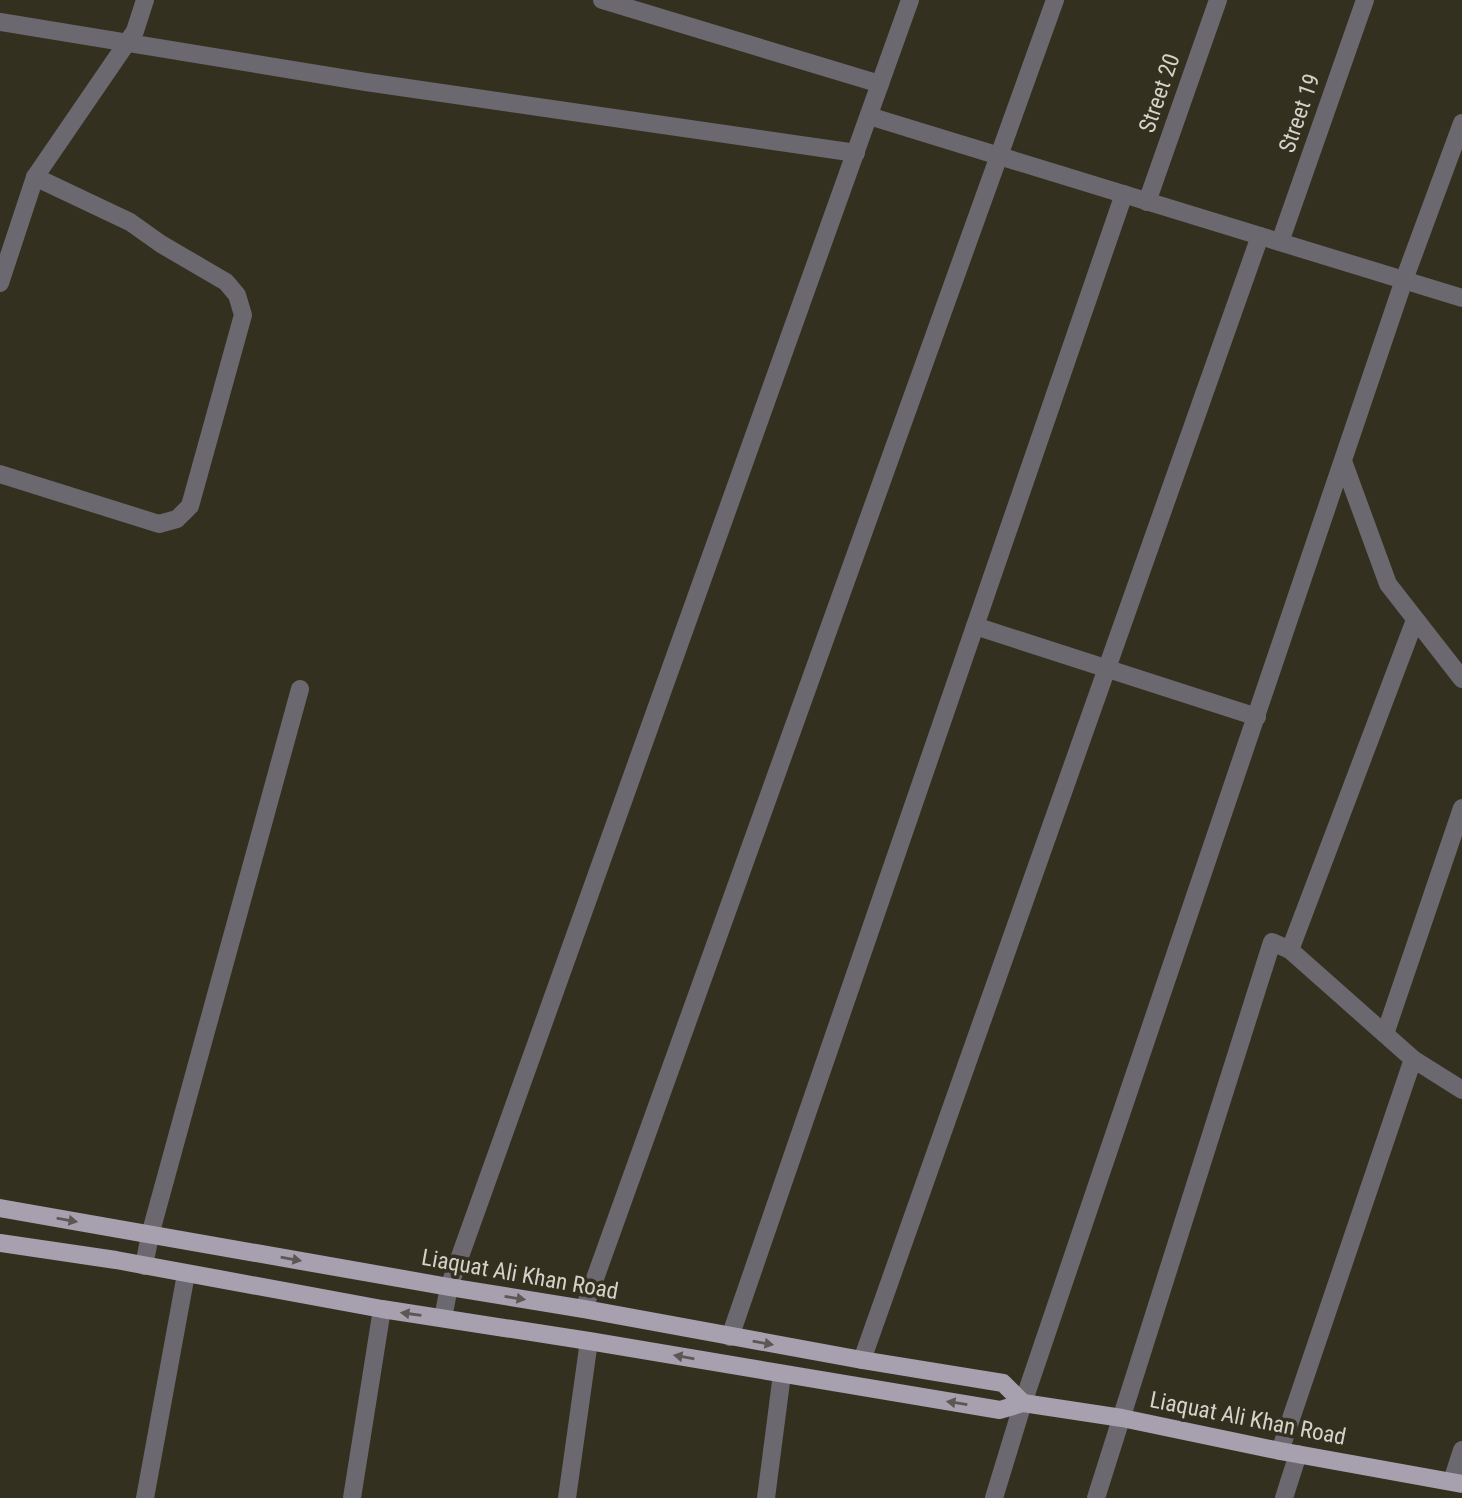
<svg xmlns="http://www.w3.org/2000/svg" width="1462" height="1498" viewBox="0 0 1462 1498" font-family="'Roboto Condensed',sans-serif">
  <style>
    .lines { fill: none; stroke-linecap: round; stroke-linejoin: round }
    .minor { stroke: #6b6870; stroke-width: 18 }
    .major { stroke: #a6a0af; stroke-width: 18 }
    .oneway { fill: #5c5752 }
    .labels { text-anchor: middle; stroke-width: 7; stroke-linejoin: round; paint-order: stroke }
    .street-label { font-size: 23px; fill: #d5d3c9; stroke: #343020 }
  </style>
  <rect width="100%" height="100%" fill="#343020"/>
  <g class="lines">
    <!-- minor -->
    <g class="minor">
      <polyline points="602,0 880,84"/>
      <polyline points="0,22 366,82 856,153"/>
      <polyline points="869,116 1462,298"/>
      <polyline points="1147,202 1218,0"/>
      <polyline points="1280,242 1365,0"/>
      <polyline points="0,283 35,177 135,31 145,0"/>
      <polyline points="1343,461 1388,584 1462,679"/>
      <polyline points="0,474 159,524 177,519 190,506 243,315 237,295 226,282 161,244 130,222 35,177"/>
      <polyline points="975,626 1257,717"/>
      <polyline points="1290,950 1415,620"/>
      <polyline points="1385,1034 1462,808"/>
      <polyline points="144,1266 150,1235 300,689"/>
      <polyline points="584,1309 1055,0"/>
      <polyline points="443,1318 449,1287 910,0"/>
      <polyline points="730,1337 1124,194"/>
      <polyline points="862,1360 1260,236"/>
      <polyline points="1280,1451 1413,1059"/>
      <polyline points="1452,1481 1462,1450"/>
      <polyline points="145,1498 186,1274"/>
      <polyline points="352,1498 382,1309"/>
      <polyline points="567,1498 589,1341"/>
      <polyline points="766,1498 782,1374"/>
      <polyline points="994,1498 1023,1403 1404,280 1462,123"/>
      <polyline points="1096,1498 1272,942 1290,950 1413,1059 1462,1090"/>
      <polyline points="1284,1498 1298,1454"/>
    </g>
    <!-- major -->
    <g class="major">
      <polyline points="0,1208 449,1287 584,1309 862,1360 1003,1383 1023,1403"/>
      <polyline points="0,1243 116,1260 382,1309 589,1341 1000,1410 1023,1403 1122,1418 1280,1451 1462,1484"/>
    </g>
  </g>
  <!-- one-way arrows -->
  <defs><path id="oneway-solid" d="M-6-.8H1V-3.2L6.5 0L1 3.2V.8H-6Z" transform="scale(1.75)"/></defs>
  <g class="oneway">
    <use href="#oneway-solid" transform="translate(67 1220) rotate(10)"/>
    <use href="#oneway-solid" transform="translate(291 1259) rotate(10)"/>
    <use href="#oneway-solid" transform="translate(515 1298) rotate(9)"/>
    <use href="#oneway-solid" transform="translate(411 1314) rotate(-172)"/>
    <use href="#oneway-solid" transform="translate(763 1343) rotate(10)"/>
    <use href="#oneway-solid" transform="translate(684 1357) rotate(-170)"/>
    <use href="#oneway-solid" transform="translate(957 1403) rotate(-171)"/>
  </g>
  <g class="labels">
    <!-- street labels -->
    <g class="street-label">
      <text transform="translate(1159 93) rotate(-71)" y="8">Street 20</text>
      <text transform="translate(1299 113) rotate(-71)" y="8">Street 19</text>
      <text transform="translate(520 1274) rotate(10)" y="8">Liaquat Ali Khan Road</text>
      <text transform="translate(1248 1418) rotate(11)" y="8">Liaquat Ali Khan Road</text>
    </g>
  </g>
</svg>
